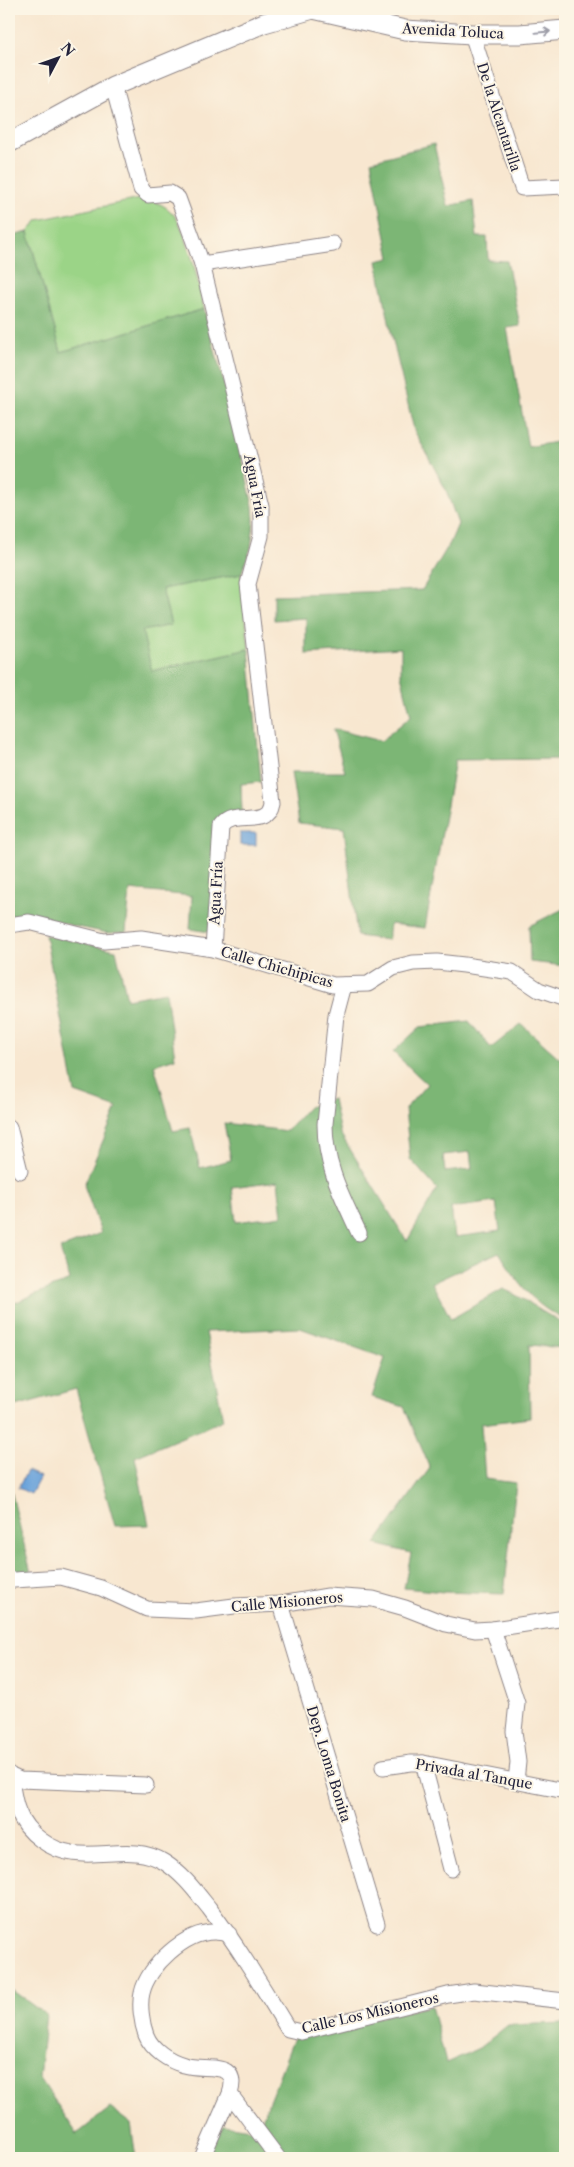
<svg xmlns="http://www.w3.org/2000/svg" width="574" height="2167" viewBox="0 0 574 2167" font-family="'Libre Caslon Text',serif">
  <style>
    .green { fill: #9bd487; stroke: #5e7b61 }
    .forest { fill: #7cb674; stroke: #4f6c58; fill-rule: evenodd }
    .water { fill: #6aa3da; stroke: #46628a }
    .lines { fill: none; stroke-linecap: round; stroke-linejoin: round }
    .minor-casing { stroke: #8d8486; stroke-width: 17 }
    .tertiary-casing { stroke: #8d8486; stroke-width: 21 }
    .minor { stroke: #fff; stroke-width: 15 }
    .tertiary { stroke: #fff; stroke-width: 19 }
    .oneway { stroke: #9c9ca7 }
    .labels { text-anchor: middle; stroke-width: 4; stroke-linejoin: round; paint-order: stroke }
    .street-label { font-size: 14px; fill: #22223b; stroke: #fcf5e5 }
  </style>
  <rect width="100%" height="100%" fill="#fcf5e5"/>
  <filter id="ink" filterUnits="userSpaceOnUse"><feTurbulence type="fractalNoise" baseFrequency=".02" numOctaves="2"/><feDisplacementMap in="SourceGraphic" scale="10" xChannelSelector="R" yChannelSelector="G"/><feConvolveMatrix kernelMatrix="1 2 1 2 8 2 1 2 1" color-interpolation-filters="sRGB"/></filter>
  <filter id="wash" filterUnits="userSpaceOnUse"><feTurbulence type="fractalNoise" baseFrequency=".0096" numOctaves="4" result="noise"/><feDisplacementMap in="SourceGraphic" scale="20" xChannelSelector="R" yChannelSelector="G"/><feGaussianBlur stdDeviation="1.12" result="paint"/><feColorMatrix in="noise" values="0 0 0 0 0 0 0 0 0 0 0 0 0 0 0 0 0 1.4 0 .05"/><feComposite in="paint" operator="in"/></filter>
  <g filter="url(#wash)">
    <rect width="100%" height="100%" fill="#f8e7d0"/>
    <!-- green -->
    <g class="green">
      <path d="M139,199C153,200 165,204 174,215C188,233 199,286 204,309L61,352L28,232L38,220Z"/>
      <polygon points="241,574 249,649 151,671 142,631 171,625 162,589"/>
    </g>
    <!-- forest -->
    <g class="forest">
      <polygon points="434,144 448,206 473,201 477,237 487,237 488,260 507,261 520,326 507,328 528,447 556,442 565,482 565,759 455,760 425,928 390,924 388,940 357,936 344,828 299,823 291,772 345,772 333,729 381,741 411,716 401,675 401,648 306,654 306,618 274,620 274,595 422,590 450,543 458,524 446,490 414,430 391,332 377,261 390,258 371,161"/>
      <polygon points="28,232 61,352 204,309 234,422 253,506 254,521 251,548 241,574 162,589 171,625 142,631 152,671 249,649 261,782 241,784 242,813 232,812 223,816 209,932 190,929 192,896 130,890 126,932 108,933 73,926 32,913 13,917 9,913 9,237"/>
      <polygon points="565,908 565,966 530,962 529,926"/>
      <path d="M45,935L116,950L127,999L166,992L175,1058L154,1065L173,1131L190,1128L200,1168L231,1160L224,1123L287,1131L308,1107L333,1099L340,1133L407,1241L437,1189L410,1159L405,1109L427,1084L393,1052L420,1027L469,1021L491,1048L521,1024L565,1063V1319C533,1307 517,1280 499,1252L432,1283L451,1319L503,1289C526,1298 543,1315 565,1323V1348L529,1345L530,1418L481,1424L485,1479L516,1483L504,1594L444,1592L404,1588L411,1553L375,1544L430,1468L404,1407L372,1397L385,1358L300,1328L206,1332L223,1420L135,1457L149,1525L115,1526L76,1389L9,1408V1305L70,1280L60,1249L101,1233L84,1185L117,1108L75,1093ZM470,1152L472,1169L445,1172L443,1155ZM278,1181L282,1216L236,1222L232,1187ZM496,1202L500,1231L455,1237L451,1208Z"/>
      <polygon points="9,1482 31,1573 9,1572"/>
      <polygon points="9,1988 46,2015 39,2077 77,2134 110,2108 131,2124 136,2158 9,2158"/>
      <polygon points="431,2006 446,2063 479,2048 508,2025 565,2023 565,2158 204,2158 224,2125 250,2129 275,2143 261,2122 295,2035"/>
    </g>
    <!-- water -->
    <g class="water">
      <rect x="240" y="833" width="16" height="12"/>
      <polygon points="27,1471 40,1477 31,1494 18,1488"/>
    </g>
  </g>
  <g filter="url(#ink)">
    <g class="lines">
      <!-- minor casing -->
      <g class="minor-casing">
        <g id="minor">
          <polyline points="472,34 522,188 565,186"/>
          <path d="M113,86L141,189L148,195L170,193L178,198L202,264L261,505V536L248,584L273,802C268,830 234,809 221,827L213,949"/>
          <polyline points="202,264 333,244"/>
          <polyline points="9,925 29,922 104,941 141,938 213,949 333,985 368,984 393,968 413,963 437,962 464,965 512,972 539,990 565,999"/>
          <path d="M344,985L336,1015L325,1124C325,1166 342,1196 359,1233"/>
          <polyline points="9,1127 20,1171"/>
          <polyline points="9,1579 14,1580 61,1577 101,1588 147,1609 196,1611 234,1606 281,1604 328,1596 373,1599 405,1608 446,1624 475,1630 493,1629 565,1618"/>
          <polyline points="281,1604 377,1924"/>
          <polyline points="493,1629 517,1703 514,1731 518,1762 516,1781"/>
          <polyline points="423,1763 451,1869"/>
          <polyline points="383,1767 411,1763 423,1763 565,1791"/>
          <path d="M9,1774C13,1786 13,1799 18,1811C22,1822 31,1833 41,1840C82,1871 126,1838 164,1862C183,1874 196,1892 209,1908C238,1946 263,1988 288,2029L301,2032L448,1995L474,1991L565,2001"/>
          <polyline points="9,1775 20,1780 146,1785"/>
          <polyline points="230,2094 278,2158"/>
          <path d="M202,2158L230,2094C241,2058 204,2072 184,2065C169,2061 152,2050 146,2035C142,2024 139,2005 142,1993C148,1966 185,1932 214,1932C219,1932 224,1933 229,1934"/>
        </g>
      </g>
      <!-- tertiary casing -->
      <g class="tertiary-casing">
        <polyline id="tertiary" points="9,143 113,86 264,23 313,9 405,30 472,34 520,34 565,30"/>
      </g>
      <!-- minor -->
      <use href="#minor" class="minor"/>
      <!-- tertiary -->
      <use href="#tertiary" class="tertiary"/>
    </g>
    <!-- one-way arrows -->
    <defs><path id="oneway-shaft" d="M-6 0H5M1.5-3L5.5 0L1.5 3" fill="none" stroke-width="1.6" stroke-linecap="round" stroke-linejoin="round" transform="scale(1.25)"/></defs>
    <use class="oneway" href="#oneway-shaft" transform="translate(543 32) rotate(-5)"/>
  </g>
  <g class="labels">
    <!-- street labels -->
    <g class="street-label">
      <text transform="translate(453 31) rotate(3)" y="5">Avenida Toluca</text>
      <text transform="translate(499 117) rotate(72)" y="5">De la Alcantarilla</text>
      <text transform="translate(255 486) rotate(79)" y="5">Agua Fría</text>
      <text transform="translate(216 893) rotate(-87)" y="5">Agua Fría</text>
      <text transform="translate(277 967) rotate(16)" y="5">Calle Chichipicas</text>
      <text transform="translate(287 1602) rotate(-5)" y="5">Calle Misioneros</text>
      <text transform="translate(329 1764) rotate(73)" y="5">Dep. Loma Bonita</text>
      <text transform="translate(474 1774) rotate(10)" y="5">Privada al Tanque</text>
      <text transform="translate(370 2013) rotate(-13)" y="5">Calle Los Misioneros</text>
    </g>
  </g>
  <!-- margin -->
  <rect width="574" height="2167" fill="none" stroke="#fcf5e5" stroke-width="30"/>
  <!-- north arrow -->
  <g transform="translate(58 58) rotate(49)" stroke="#fcf5e5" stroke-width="4" paint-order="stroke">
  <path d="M0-4L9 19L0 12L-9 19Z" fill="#22223b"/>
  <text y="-8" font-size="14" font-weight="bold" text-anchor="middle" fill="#22223b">N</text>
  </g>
</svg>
